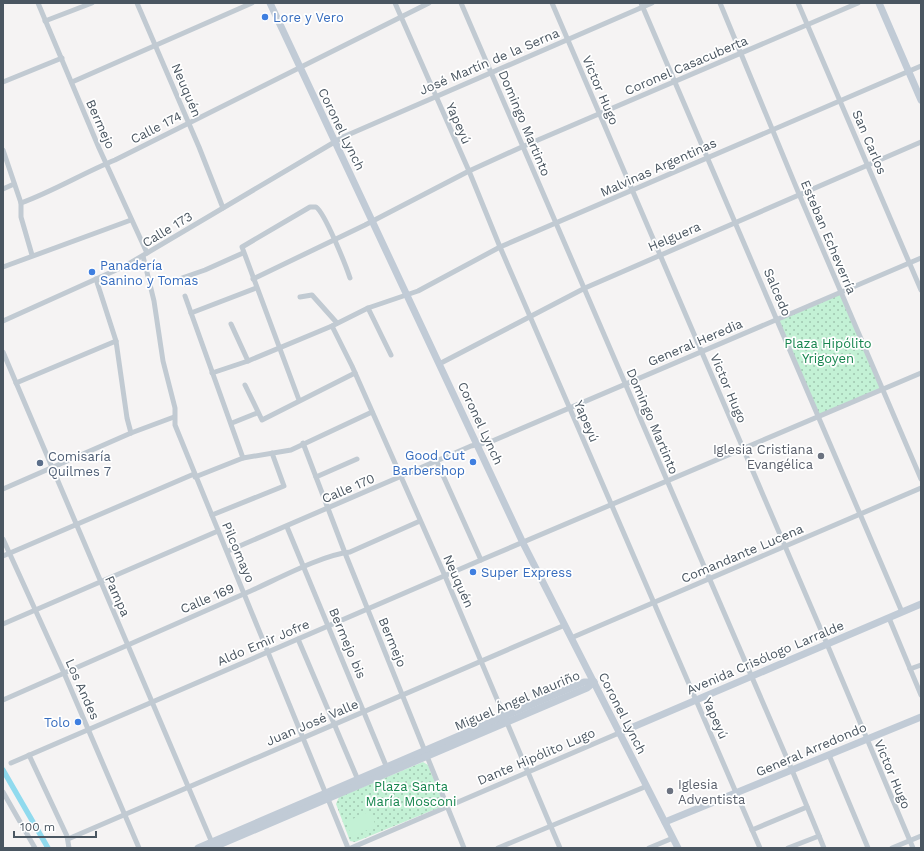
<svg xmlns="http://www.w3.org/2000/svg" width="924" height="851" viewBox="0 0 924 851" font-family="'Work Sans',sans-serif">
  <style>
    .park { fill: url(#park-dots) }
    .pitch { fill: #c3f1d5 }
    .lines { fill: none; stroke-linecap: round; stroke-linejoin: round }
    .canal { stroke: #90daee; stroke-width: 5.5 }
    .street { stroke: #c1cad2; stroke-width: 5 }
    .secondary { stroke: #c1cbd6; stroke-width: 7 }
    .shop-dot { fill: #3f7fe0; stroke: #fff; stroke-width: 1.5 }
    .worship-dot { fill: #6b7280; stroke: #fff; stroke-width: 1.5 }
    .service-dot { fill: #5c6f8a; stroke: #fff; stroke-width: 1.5 }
    .labels { text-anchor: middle; stroke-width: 3.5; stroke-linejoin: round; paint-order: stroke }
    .shop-label { font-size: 13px; fill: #366cbe; stroke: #fff; text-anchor: start }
    .street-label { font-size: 13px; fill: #4a5661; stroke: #fff }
    .park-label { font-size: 13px; fill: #17864f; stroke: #fff }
    .worship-label { font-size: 13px; fill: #5b616d; stroke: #fff; text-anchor: end }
    .service-label { font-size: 13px; fill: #4e5e75; stroke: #fff; text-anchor: start }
  </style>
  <defs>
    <pattern id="park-dots" width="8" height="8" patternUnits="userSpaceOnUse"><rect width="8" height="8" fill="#c3f1d5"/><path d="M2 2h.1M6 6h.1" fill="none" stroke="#a0c6b0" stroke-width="1.8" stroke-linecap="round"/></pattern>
  </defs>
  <rect width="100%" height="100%" fill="#f5f3f3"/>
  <!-- park -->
  <g class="park">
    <polygon points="841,292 882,390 818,417 777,318"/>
    <polygon points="423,762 428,765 444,805 443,806 355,842 350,841 336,804 339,797"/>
  </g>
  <!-- pitch -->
  <polygon class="pitch" points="370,811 376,826 352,837 346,822"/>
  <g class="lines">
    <!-- canal -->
    <polyline class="canal" points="3,770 48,848"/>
    <!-- street -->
    <g class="street">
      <polyline points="38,3 99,148 147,253"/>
      <polyline points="137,3 199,147 223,208"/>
      <polyline points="395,3 469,171 500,247 760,848"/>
      <polyline points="461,3 792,770 824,848"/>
      <polyline points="552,3 827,644 913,848"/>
      <polyline points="641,3 902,612"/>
      <polyline points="720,3 799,194 921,479"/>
      <polyline points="798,3 921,290"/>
      <polyline points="45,21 92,3"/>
      <polyline points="3,82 62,58"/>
      <polyline points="72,82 252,3"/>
      <polyline points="3,150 21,203 21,217 32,255"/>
      <polyline points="3,189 14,184"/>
      <path d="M21,203C54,191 83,173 115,160L429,3"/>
      <polyline points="143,256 154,301 163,361 175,408 175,425 348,848"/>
      <polyline points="3,267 131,220"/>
      <polyline points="96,279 116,341 127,418 131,433"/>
      <polyline points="253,279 365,225 469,171 524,146 858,3"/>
      <polyline points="185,284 182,278 205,270 243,253"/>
      <polyline points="185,296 243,458"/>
      <polyline points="300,297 312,295 337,323"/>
      <polyline points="368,308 391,355"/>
      <polyline points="191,313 256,288"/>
      <polyline points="3,321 125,266 343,137 652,3"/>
      <polyline points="231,324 248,361"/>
      <polyline points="332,326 352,366 445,576 560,848"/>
      <polyline points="3,352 213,845"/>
      <polyline points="441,363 585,288 921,142"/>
      <polyline points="212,373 248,361 332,326 368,308 418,291 500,247 921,66"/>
      <polyline points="16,383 116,341"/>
      <polyline points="245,385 262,420 355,373"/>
      <path d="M299,400L242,247L310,207H316C325,213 346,266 350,278"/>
      <polyline points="232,423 257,413"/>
      <polyline points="303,443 345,553 464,848"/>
      <polyline points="437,462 481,560"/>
      <polyline points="195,477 243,458 291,450 372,412"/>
      <polyline points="316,477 357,459"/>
      <polyline points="3,489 131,433 174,417"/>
      <polyline points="212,515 284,486 272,453"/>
      <polyline points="287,527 387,768"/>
      <polyline points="3,539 64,673 139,848"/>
      <polyline points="228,551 471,446 490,442 921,258"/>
      <polyline points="3,556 194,474"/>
      <polyline points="889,618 921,695"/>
      <polyline points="3,624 218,531"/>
      <polyline points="571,638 921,488"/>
      <polyline points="298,639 358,780"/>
      <polyline points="910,669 921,665"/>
      <path d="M3,700C84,664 165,628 246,593C274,581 321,555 350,552L420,521"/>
      <polyline points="29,755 67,836 69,848"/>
      <polyline points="829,755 868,848"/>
      <polyline points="11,763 481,560 921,373"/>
      <polyline points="3,792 35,848"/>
      <polyline points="752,830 807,807"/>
      <polyline points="68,839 565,625"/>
      <polyline points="351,848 619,733"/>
      <polyline points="498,848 647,786"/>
      <polyline points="649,848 673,838"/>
      <polyline points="788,848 819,836"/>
      <polyline points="892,848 921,836"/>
    </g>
    <!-- secondary -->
    <g class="secondary">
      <polyline points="270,3 523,543 678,848"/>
      <polyline points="879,3 921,100"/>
      <polyline points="619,733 921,604"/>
      <polyline points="665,822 921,717"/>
      <polyline points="198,848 584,682 594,682"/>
      <polyline points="212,848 587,688 594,682"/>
    </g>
  </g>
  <!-- markers -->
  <g class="shop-dot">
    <circle cx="265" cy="17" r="4"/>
    <circle cx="92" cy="272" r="4"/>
    <circle cx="473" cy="462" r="4"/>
    <circle cx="473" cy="572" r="4"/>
    <circle cx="78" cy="722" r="4"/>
  </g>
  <g class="worship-dot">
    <circle cx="821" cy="456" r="4"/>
    <circle cx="670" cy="791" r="4"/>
  </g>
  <circle class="service-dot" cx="40" cy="463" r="4"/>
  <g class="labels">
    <!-- shop labels -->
    <g class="shop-label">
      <text x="273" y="22">Lore y Vero</text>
      <text x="100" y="270">Panadería<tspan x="100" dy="15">Sanino y Tomas</tspan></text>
      <text x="465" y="460" text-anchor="end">Good Cut<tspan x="465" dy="15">Barbershop</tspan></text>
      <text x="481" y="577">Super Express</text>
      <text x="70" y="727" text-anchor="end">Tolo</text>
    </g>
    <!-- street labels -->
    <g class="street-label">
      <text transform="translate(489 61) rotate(-23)" y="5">José Martín de la Serna</text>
      <text transform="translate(686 65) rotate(-23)" y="5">Coronel Casacuberta</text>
      <text transform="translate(187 90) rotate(67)" y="5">Neuquén</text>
      <text transform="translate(601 90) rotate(67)" y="5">Victor Hugo</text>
      <text transform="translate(459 123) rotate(66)" y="5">Yapeyú</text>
      <text transform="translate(525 123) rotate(67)" y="5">Domingo Martinto</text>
      <text transform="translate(101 124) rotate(66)" y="5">Bermejo</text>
      <text transform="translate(156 127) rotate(-27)" y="5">Calle 174</text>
      <text transform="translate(342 129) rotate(64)" y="5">Coronel Lynch</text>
      <text transform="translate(870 142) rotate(67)" y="5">San Carlos</text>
      <text transform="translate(658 167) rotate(-24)" y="5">Malvinas Argentinas</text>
      <text transform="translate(167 229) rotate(-31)" y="5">Calle 173</text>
      <text transform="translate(674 236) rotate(-23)" y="5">Helguera</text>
      <text transform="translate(829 237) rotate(67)" y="5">Esteban Echeverría</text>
      <text transform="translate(778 292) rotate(67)" y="5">Salcedo</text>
      <text transform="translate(695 342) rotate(-23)" y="5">General Heredia</text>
      <text transform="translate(729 388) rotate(67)" y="5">Victor Hugo</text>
      <text transform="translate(587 421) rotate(67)" y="5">Yapeyú</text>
      <text transform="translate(653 421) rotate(67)" y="5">Domingo Martinto</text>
      <text transform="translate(481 423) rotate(65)" y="5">Coronel Lynch</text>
      <text transform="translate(348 488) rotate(-23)" y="5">Calle 170</text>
      <text transform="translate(239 552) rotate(67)" y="5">Pilcomayo</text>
      <text transform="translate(742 553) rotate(-23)" y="5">Comandante Lucena</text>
      <text transform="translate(459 581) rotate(66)" y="5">Neuquén</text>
      <text transform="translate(118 596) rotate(66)" y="5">Pampa</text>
      <text transform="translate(207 598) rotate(-23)" y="5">Calle 169</text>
      <text transform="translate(263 642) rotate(-23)" y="5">Aldo Emir Jofre</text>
      <text transform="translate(393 642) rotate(67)" y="5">Bermejo</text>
      <text transform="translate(348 643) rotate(67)" y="5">Bermejo bis</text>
      <text transform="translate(765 657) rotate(-23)" y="5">Avenida Crisólogo Larralde</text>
      <text transform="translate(83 689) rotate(66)" y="5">Los Andes</text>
      <text transform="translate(517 700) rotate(-23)" y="5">Miguel Ángel Mauriño</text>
      <text transform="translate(623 713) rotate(63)" y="5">Coronel Lynch</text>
      <text transform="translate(716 718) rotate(66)" y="5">Yapeyú</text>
      <text transform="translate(312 722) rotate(-23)" y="5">Juan José Valle</text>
      <text transform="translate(811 749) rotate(-23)" y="5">General Arredondo</text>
      <text transform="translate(536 756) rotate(-23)" y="5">Dante Hipólito Lugo</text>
      <text transform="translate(893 774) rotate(67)" y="5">Victor Hugo</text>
    </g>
    <!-- park labels -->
    <g class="park-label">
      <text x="828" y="348">Plaza Hipólito<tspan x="828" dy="15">Yrigoyen</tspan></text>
      <text x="411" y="791">Plaza Santa<tspan x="411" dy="15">María Mosconi</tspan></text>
    </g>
    <!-- worship labels -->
    <g class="worship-label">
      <text x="813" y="454">Iglesia Cristiana<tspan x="813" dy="15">Evangélica</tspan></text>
      <text x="678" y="789" text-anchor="start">Iglesia<tspan x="678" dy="15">Adventista</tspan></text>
    </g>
    <!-- service labels -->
    <g class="service-label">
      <text x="48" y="461">Comisaría<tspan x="48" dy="15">Quilmes 7</tspan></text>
    </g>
  </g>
  <!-- border -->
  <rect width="924" height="851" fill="none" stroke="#4a5661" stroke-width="8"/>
  <!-- scale -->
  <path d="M14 831v6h82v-6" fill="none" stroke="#4a5661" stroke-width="2"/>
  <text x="20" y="831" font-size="12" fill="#4a5661" stroke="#ffffff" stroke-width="3" paint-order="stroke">100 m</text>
</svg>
